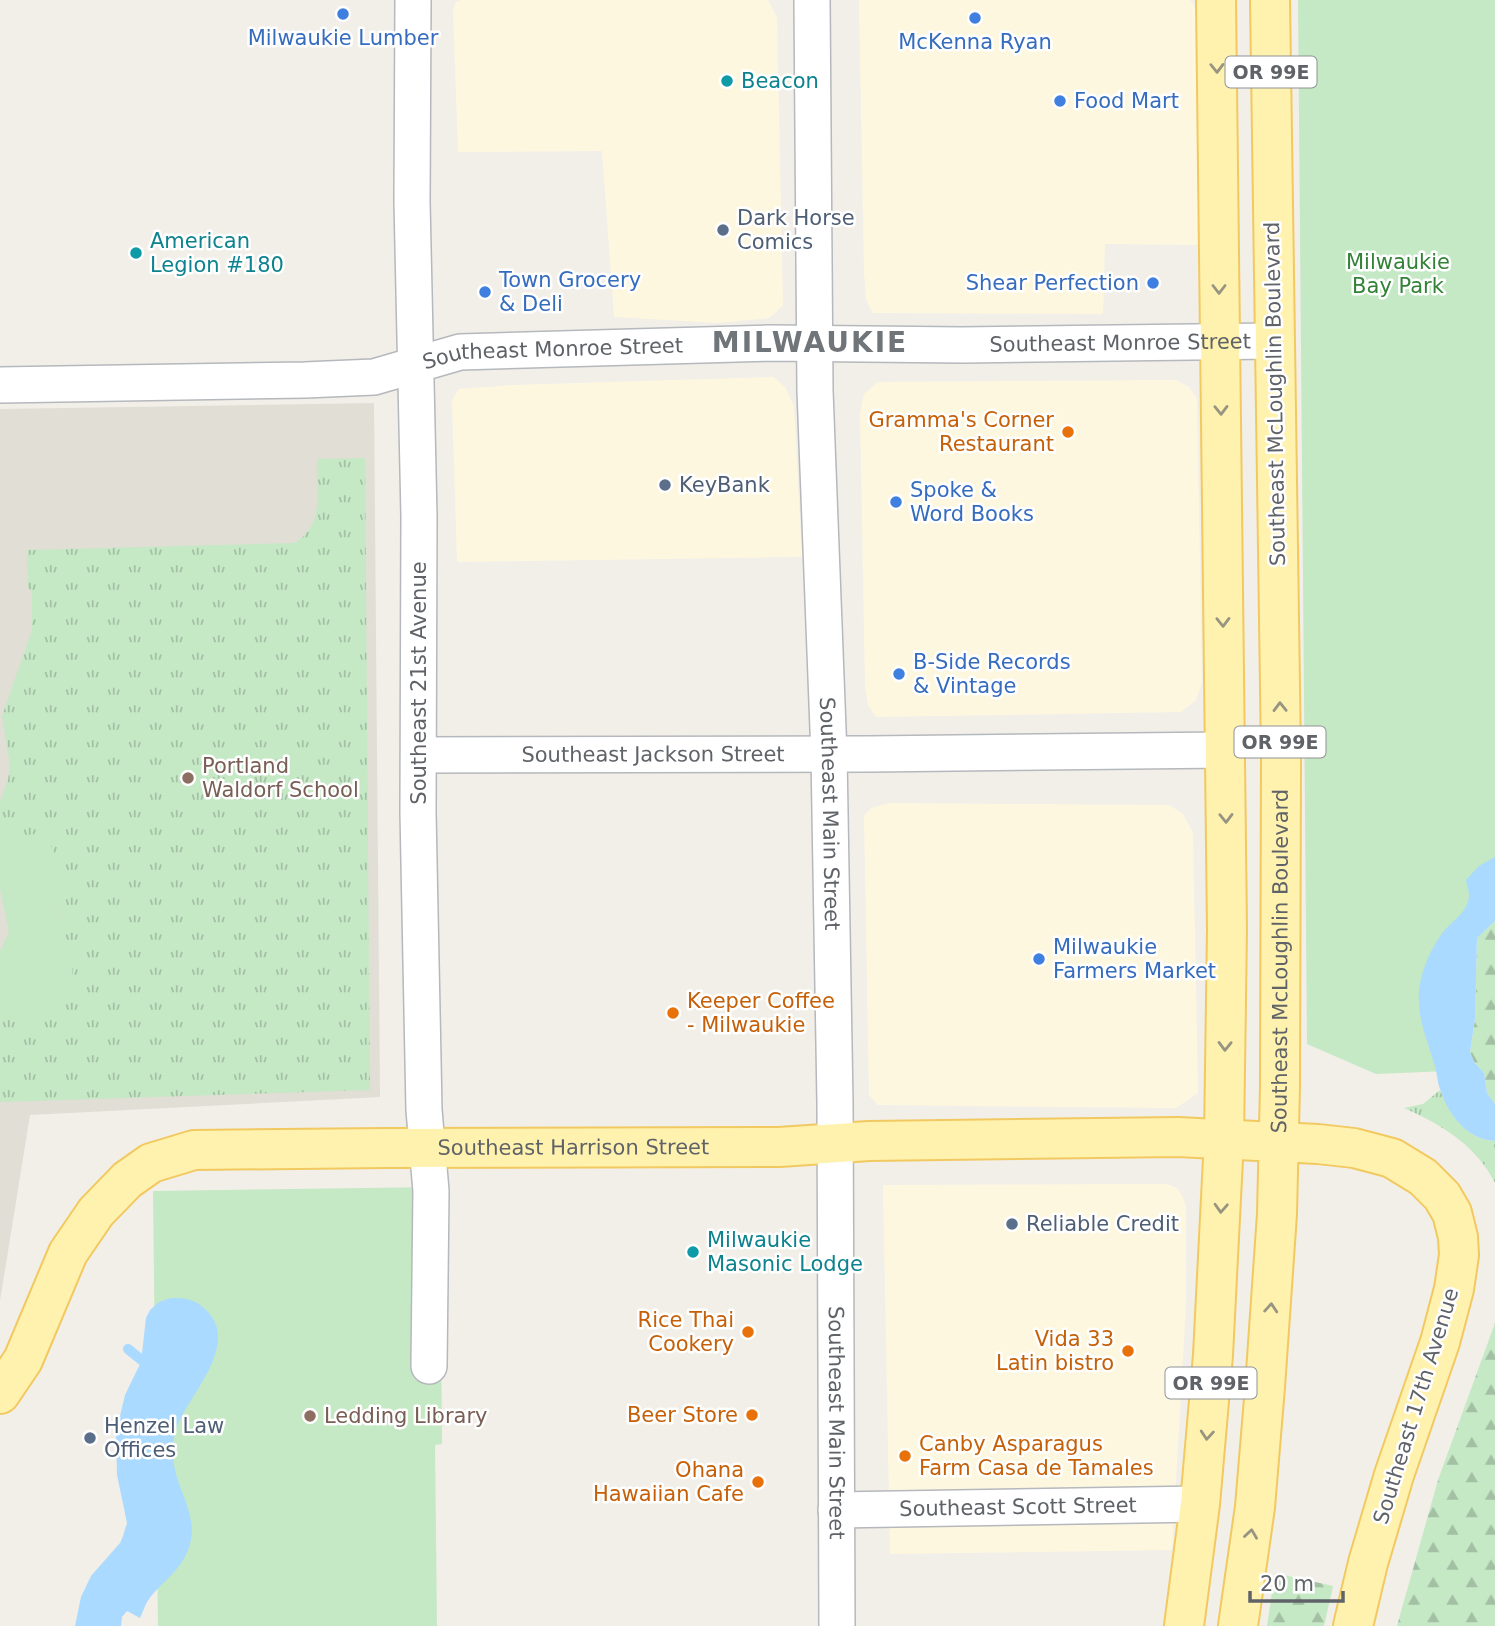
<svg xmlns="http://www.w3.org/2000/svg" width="1495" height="1626" viewBox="0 0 1495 1626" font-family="'DejaVu Sans',sans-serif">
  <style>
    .commercial { fill: #fef7e0 }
    .education { fill: #e1ded6 }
    .grass { fill: url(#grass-tufts) }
    .forest { fill: url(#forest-firs) }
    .park { fill: #c5e8c5 }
    .water { fill: #aadaff }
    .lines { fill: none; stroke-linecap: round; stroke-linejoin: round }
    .stream { stroke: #aadaff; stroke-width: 10 }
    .minor-casing { stroke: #b5b8bc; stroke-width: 38 }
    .major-casing { stroke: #f2c960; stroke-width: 42 }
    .minor { stroke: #fff; stroke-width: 35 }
    .major { stroke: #fff2af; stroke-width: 38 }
    .oneway { stroke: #979581 }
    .shop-dot { fill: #3f7fe0; stroke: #fff; stroke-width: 2.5 }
    .culture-dot { fill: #0f9aa8; stroke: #fff; stroke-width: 2.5 }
    .service-dot { fill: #5c6f8a; stroke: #fff; stroke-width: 2.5 }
    .food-dot { fill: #e8710a; stroke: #fff; stroke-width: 2.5 }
    .education-dot { fill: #8d6e63; stroke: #fff; stroke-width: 2.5 }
    .labels { text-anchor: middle; stroke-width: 5; stroke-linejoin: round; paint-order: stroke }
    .shield { fill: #fff; stroke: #8f9295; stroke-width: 2 }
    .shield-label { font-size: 19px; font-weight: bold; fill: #5f6368 }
    .shop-label { font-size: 21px; fill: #366cbe; stroke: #fff; text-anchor: start }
    .culture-label { font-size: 21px; fill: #0d838f; stroke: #fff; text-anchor: start }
    .service-label { font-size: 21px; fill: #4e5e75; stroke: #fff; text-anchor: start }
    .park-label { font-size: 21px; fill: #348238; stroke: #fff }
    .street-label { font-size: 21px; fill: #5f6368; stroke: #fff }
    .food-label { font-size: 21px; fill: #c56008; stroke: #fff; text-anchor: end }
    .education-label { font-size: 21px; fill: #785e54; stroke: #fff; text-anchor: start }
    .district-label { font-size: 28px; font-weight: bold; letter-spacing: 2px; fill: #70757a; stroke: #fff }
  </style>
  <defs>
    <pattern id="grass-tufts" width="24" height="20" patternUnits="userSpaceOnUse" patternTransform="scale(1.75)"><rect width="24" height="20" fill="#c5e8c5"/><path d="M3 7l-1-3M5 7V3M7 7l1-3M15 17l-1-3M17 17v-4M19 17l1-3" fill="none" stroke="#a3c0a4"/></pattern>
    <pattern id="forest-firs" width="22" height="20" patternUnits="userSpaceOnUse" patternTransform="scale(1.75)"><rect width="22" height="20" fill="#c5e8c5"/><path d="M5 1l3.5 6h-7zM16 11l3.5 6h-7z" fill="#a3c0a4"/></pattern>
  </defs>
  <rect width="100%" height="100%" fill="#f1efe8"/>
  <!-- commercial -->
  <g class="commercial">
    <polygon points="462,0 768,0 777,17 783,306 769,318 718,323 614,317 602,151 458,152 453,11 456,2"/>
    <polygon points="859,0 1190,0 1194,4 1202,50 1201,245 1105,244 1103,314 873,313 866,300 864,272"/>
    <polygon points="773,377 786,388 794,407 802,557 457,562 452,400 459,389 513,385"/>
    <polygon points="1176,380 1189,387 1197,398 1202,683 1196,700 1181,712 876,717 868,705 865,686 860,413 864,394 878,382"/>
    <polygon points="889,803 1169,805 1183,814 1193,833 1198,1093 1176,1108 878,1105 869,1095 864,816 871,808"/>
    <polygon points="1167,1184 1177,1188 1182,1195 1186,1206 1186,1304 1172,1550 890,1554 883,1185"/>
  </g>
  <!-- education -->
  <polygon class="education" points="374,403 380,1097 30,1115 0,1301 0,409"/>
  <!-- grass -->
  <g class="grass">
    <path d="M365,458L370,1090L0,1102V998L5,1006L71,952L61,940L58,925L60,879L5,845L0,850V801L8,780L10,766L2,716L32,630V591L28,588L27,550L294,543C325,526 317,491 317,459Z"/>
    <path d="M1440,1090C1452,1114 1465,1140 1495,1141V1183C1476,1145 1442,1125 1404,1108L1423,1104Z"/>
  </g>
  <!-- forest -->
  <g class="forest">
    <polygon points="1495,921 1495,1104 1487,1093 1484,1073 1474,1062 1470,1052 1475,1019 1477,938"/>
    <polygon points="1495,1323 1495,1626 1397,1626 1438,1480"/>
    <polygon points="1275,1573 1333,1586 1324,1626 1267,1626"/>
  </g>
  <!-- park -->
  <g class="park">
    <polygon points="1298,0 1495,0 1495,857 1492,859 1495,863 1495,919 1471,933 1447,1071 1376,1074 1307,1044"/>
    <path d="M37,834L50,841L60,879L58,925L61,940L71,952L74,996L29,1013L5,1006L0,998V951L9,932L0,889V850C10,839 23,835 37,834Z"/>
    <polygon points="440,1187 442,1444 435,1445 437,1626 158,1626 153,1191"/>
  </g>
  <!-- water -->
  <g class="water">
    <path d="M1495,857V921L1477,938L1475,1019L1470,1052L1474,1062L1484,1073L1487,1093L1495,1104V1141C1467,1140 1448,1114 1440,1089C1437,1081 1437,1071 1434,1063C1426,1036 1415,1013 1420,984C1423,967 1431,949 1441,935C1450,922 1468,913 1469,896C1469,891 1467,885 1466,880L1479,866Z"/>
    <path d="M171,1298C185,1298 195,1299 205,1309C243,1344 187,1396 176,1429C174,1435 173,1444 173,1450C171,1483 199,1511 190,1544C182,1571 165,1578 149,1599C145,1604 143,1612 140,1618L127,1611L122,1617L121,1626H75L81,1597L91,1576L120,1543L123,1536L127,1523L117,1475L116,1433L125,1395L141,1362L146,1318L150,1310L159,1302Z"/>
  </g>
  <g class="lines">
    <!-- stream -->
    <polyline class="stream" points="128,1349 149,1366"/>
    <!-- minor casing -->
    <g class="minor-casing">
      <g id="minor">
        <polyline points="413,0 412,202 419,516 418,812 424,1110 431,1191 429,1366"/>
        <path id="s1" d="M812,0L815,391L829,755L835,1103L837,1626"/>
        <path id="s2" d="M0,385L305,380L374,377L460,352L769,343L962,345L1276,341"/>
        <path id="s3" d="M419,755L870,754L1225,750"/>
        <path id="s4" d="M836,1510L1200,1504"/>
      </g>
    </g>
    <!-- major casing -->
    <g class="major-casing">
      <g id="major">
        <path id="s5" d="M0,1394L23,1360L68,1253L96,1212L127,1180L151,1163L194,1150L386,1148L779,1147L869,1141L1178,1137L1318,1144L1354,1148L1392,1158L1423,1177L1442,1196L1452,1213L1458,1237L1459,1255L1454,1289L1440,1342L1394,1475L1368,1563L1353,1626"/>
        <polyline points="1184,1626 1200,1504 1213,1355 1224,1139 1227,929 1216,0"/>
        <path id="s6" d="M1238,1626L1255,1507L1265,1387L1277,1214L1280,1086L1281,755L1270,0"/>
      </g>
    </g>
    <!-- minor -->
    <use href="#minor" class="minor"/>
    <!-- major -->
    <use href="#major" class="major"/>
  </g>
  <!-- one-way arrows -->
  <defs><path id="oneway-chevron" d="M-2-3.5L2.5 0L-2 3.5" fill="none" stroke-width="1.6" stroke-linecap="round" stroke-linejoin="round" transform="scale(1.75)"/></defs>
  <g class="oneway">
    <use href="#oneway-chevron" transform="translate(1217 68) rotate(89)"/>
    <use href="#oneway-chevron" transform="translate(1219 289) rotate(90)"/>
    <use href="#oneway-chevron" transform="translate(1221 410) rotate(89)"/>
    <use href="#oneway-chevron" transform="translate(1223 622) rotate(89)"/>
    <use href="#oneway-chevron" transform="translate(1280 707) rotate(-91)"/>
    <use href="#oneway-chevron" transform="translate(1226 818) rotate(89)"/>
    <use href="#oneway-chevron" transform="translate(1225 1046) rotate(91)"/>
    <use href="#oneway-chevron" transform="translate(1221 1208) rotate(93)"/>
    <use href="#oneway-chevron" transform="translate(1271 1308) rotate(-86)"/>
    <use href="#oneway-chevron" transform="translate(1207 1435) rotate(95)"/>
    <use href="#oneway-chevron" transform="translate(1251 1534) rotate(-82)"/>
  </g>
  <!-- markers -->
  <g class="shop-dot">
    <circle cx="343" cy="14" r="7"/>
    <circle cx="975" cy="18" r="7"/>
    <circle cx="1060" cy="101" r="7"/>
    <circle cx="1153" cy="283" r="7"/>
    <circle cx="485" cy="292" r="7"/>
    <circle cx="896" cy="502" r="7"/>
    <circle cx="899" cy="674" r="7"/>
    <circle cx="1039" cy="959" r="7"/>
  </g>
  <g class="culture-dot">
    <circle cx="727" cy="81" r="7"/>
    <circle cx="136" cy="253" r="7"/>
    <circle cx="693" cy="1252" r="7"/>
  </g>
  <g class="service-dot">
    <circle cx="723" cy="230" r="7"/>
    <circle cx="665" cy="485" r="7"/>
    <circle cx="1012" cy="1224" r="7"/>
    <circle cx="90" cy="1438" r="7"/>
  </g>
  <g class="food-dot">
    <circle cx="1068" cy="432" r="7"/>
    <circle cx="673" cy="1013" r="7"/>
    <circle cx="748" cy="1332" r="7"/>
    <circle cx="1128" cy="1351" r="7"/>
    <circle cx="752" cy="1415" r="7"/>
    <circle cx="905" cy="1456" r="7"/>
    <circle cx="758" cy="1482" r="7"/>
  </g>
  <g class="education-dot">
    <circle cx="188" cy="778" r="7"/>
    <circle cx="310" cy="1416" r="7"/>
  </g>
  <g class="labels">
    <!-- shield labels -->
    <g class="shield">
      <rect x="1225.5" y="56.5" width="91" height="31" rx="5"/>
      <rect x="1234.5" y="726.5" width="91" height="31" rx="5"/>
      <rect x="1165.5" y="1367.5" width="91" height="31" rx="5"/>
    </g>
    <g class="shield-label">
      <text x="1271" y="79">OR 99E</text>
      <text x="1280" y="749">OR 99E</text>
      <text x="1211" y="1390">OR 99E</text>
    </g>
    <!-- shop labels -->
    <g class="shop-label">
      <text x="343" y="45" text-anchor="middle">Milwaukie Lumber</text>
      <text x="975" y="49" text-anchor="middle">McKenna Ryan</text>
      <text x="1074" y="108">Food Mart</text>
      <text x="499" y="287">Town Grocery<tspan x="499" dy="24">&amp; Deli</tspan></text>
      <text x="1139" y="290" text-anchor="end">Shear Perfection</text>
      <text x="910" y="497">Spoke &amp;<tspan x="910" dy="24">Word Books</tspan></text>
      <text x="913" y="669">B-Side Records<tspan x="913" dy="24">&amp; Vintage</tspan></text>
      <text x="1053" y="954">Milwaukie<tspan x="1053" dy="24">Farmers Market</tspan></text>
    </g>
    <!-- culture labels -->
    <g class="culture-label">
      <text x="741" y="88">Beacon</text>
      <text x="150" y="248">American<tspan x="150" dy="24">Legion #180</tspan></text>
      <text x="707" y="1247">Milwaukie<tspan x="707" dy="24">Masonic Lodge</tspan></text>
    </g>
    <!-- service labels -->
    <g class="service-label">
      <text x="737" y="225">Dark Horse<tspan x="737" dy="24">Comics</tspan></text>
      <text x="679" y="492">KeyBank</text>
      <text x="1026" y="1231">Reliable Credit</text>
      <text x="104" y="1433">Henzel Law<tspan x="104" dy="24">Offices</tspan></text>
    </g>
    <!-- park labels -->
    <g class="park-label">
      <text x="1398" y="269">Milwaukie<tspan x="1398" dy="24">Bay Park</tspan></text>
    </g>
    <!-- street labels -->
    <g class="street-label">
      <text dy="7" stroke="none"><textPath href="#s2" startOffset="1124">Southeast Monroe Street</textPath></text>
      <text dy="7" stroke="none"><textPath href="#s2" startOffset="556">Southeast Monroe Street</textPath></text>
      <text transform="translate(1275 394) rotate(-91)" y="7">Southeast McLoughlin Boulevard</text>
      <text transform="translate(419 683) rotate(-90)" y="7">Southeast 21st Avenue</text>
      <text dy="7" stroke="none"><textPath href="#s3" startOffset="234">Southeast Jackson Street</textPath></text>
      <text dy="7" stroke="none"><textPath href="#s1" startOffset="814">Southeast Main Street</textPath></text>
      <text dy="7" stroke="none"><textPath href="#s6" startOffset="667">Southeast McLoughlin Boulevard</textPath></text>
      <text dy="7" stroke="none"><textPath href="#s5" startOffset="705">Southeast Harrison Street</textPath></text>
      <text transform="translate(1416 1406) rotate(-73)" y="7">Southeast 17th Avenue</text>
      <text dy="7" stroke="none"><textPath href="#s1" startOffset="1423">Southeast Main Street</textPath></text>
      <text dy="7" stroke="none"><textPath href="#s4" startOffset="182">Southeast Scott Street</textPath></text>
    </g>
    <!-- food labels -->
    <g class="food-label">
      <text x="1054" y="427">Gramma's Corner<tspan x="1054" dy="24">Restaurant</tspan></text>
      <text x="687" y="1008" text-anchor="start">Keeper Coffee<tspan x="687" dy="24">- Milwaukie</tspan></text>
      <text x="734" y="1327">Rice Thai<tspan x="734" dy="24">Cookery</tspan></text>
      <text x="1114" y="1346">Vida 33<tspan x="1114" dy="24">Latin bistro</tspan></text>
      <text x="738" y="1422">Beer Store</text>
      <text x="919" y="1451" text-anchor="start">Canby Asparagus<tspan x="919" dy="24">Farm Casa de Tamales</tspan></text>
      <text x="744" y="1477">Ohana<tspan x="744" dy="24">Hawaiian Cafe</tspan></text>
    </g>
    <!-- education labels -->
    <g class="education-label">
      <text x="202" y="773">Portland<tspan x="202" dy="24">Waldorf School</tspan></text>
      <text x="324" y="1423">Ledding Library</text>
    </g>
    <!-- district labels -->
    <g class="district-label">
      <text x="810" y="352">MILWAUKIE</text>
    </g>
  </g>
  <!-- scale -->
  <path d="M1250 1591v10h93v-10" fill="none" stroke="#5f6368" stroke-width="3.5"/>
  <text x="1260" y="1591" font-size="21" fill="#5f6368" stroke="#ffffff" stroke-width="5" paint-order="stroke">20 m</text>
</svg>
